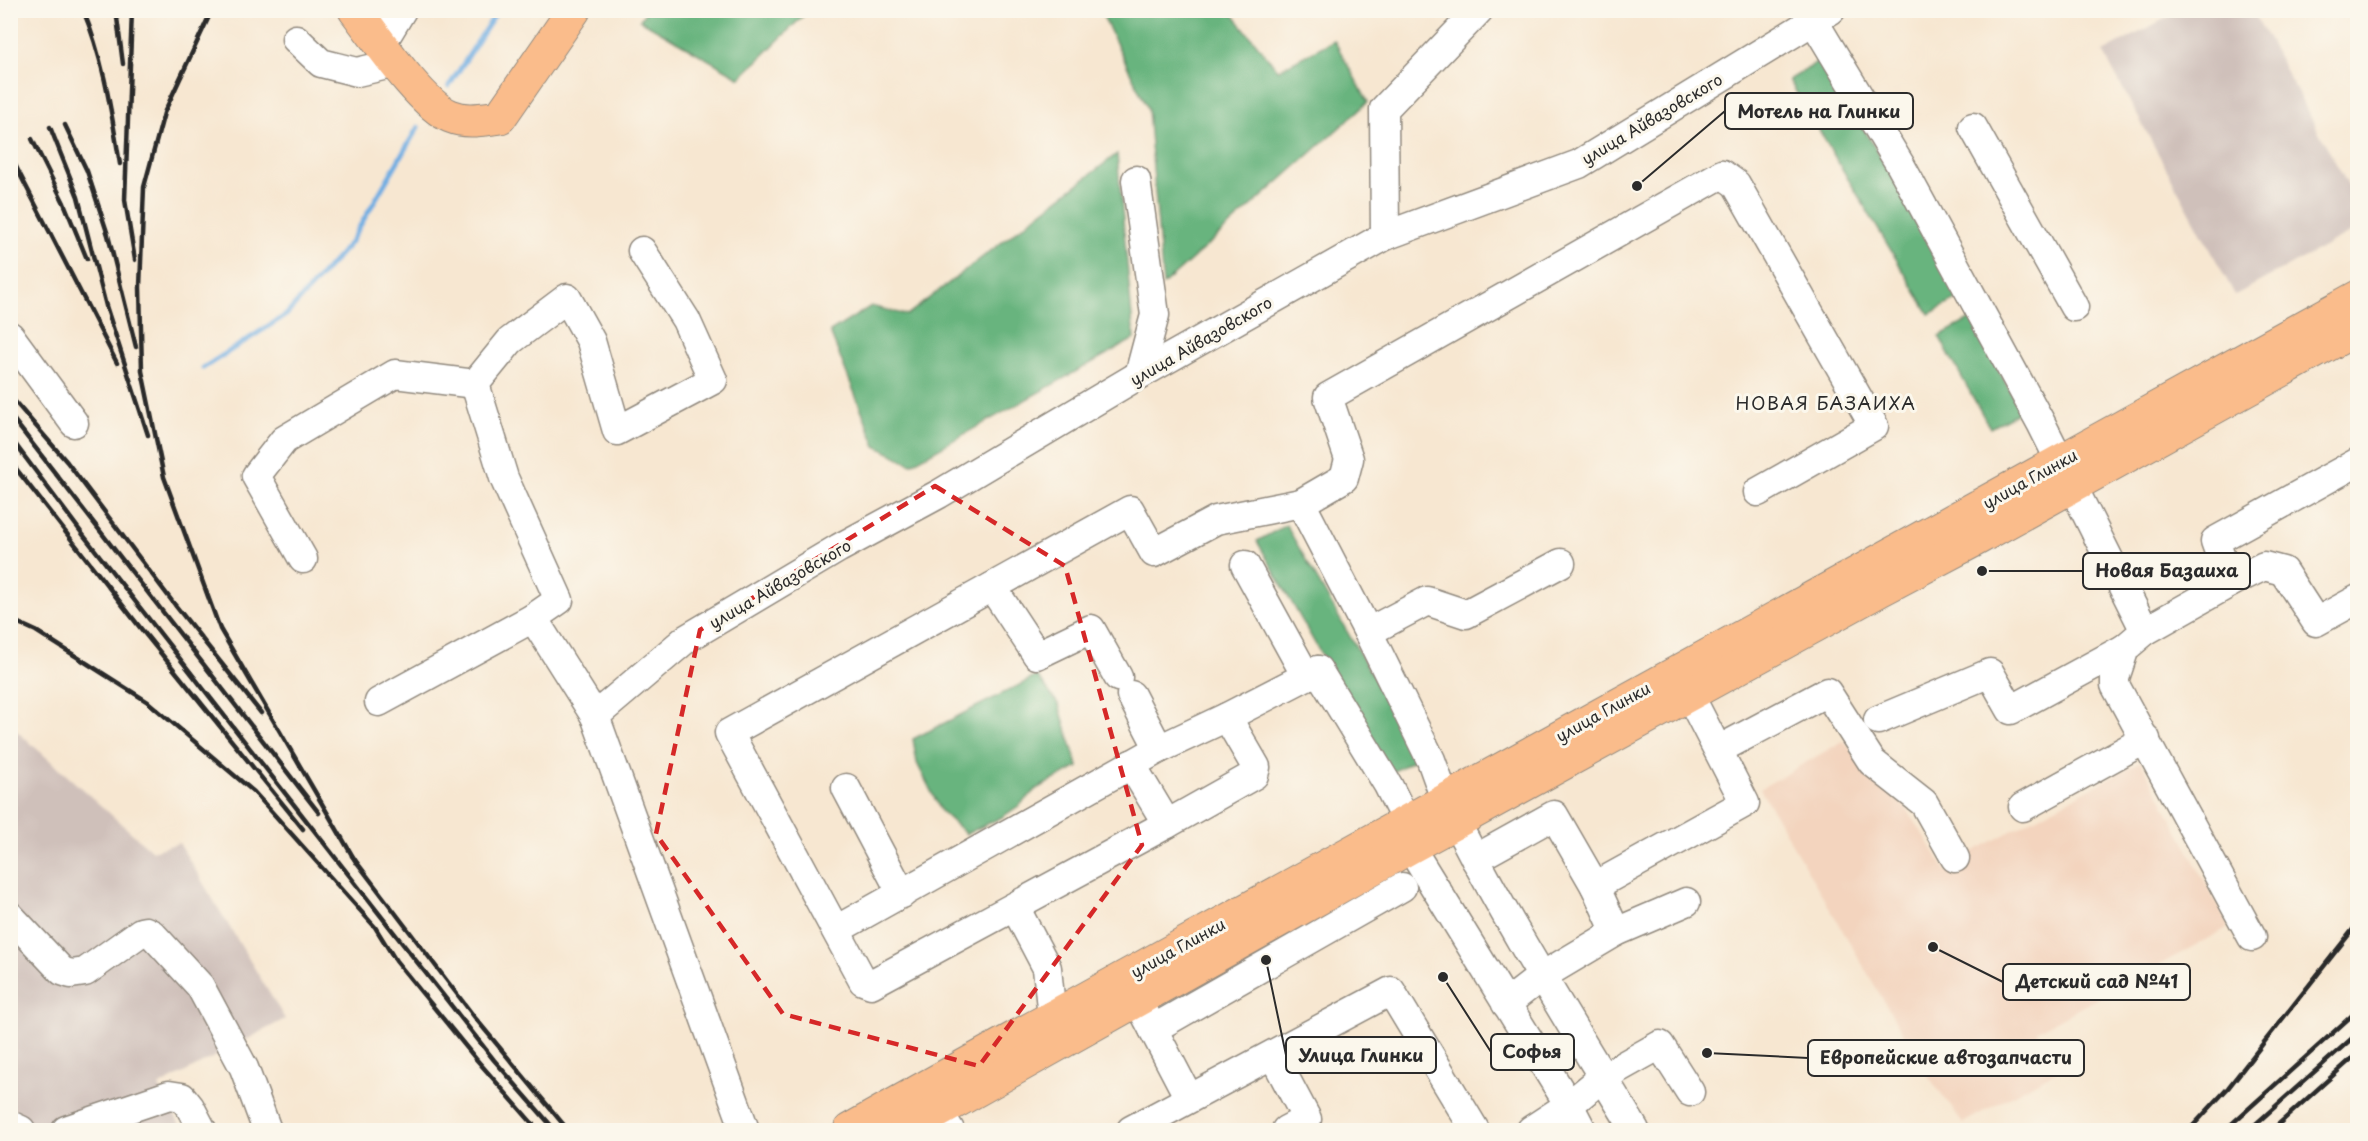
<svg xmlns="http://www.w3.org/2000/svg" width="2368" height="1141" viewBox="0 0 2368 1141" font-family="'Playpen Sans',sans-serif">
  <style>
    .built { fill: #f3d4be }
    .industrial { fill: #cfc0ba }
    .forest { fill: #68b47e; stroke: #4a7054; stroke-width: 1.5 }
    .lines { fill: none; stroke-linecap: round; stroke-linejoin: round }
    .stream { stroke: #6fade2; stroke-width: 5 }
    .minor-casing { stroke: #91897e; stroke-width: 31 }
    .major-casing { stroke: #91897e; stroke-width: 35 }
    .highway-casing { stroke: #91897e; stroke-width: 35 }
    .minor { stroke: #fff; stroke-width: 28 }
    .major { stroke: #fabc8b; stroke-width: 33 }
    .highway { stroke: #fabc8b; stroke-width: 33 }
    .rail { stroke: #2b2b2b; stroke-width: 4.5 }
    .marked { fill: none; stroke: #d62828; stroke-width: 4.5; stroke-dasharray: 12 8; stroke-linejoin: round }
    .labels { text-anchor: middle; stroke-width: 6; stroke-linejoin: round; paint-order: stroke }
    .street-label { font-size: 16px; fill: #2b2b2b; stroke: #fbf7ec }
    .neighbourhood-label { font-size: 18px; letter-spacing: 1.5px; fill: #2b2b2b; stroke: #fbf7ec }
    .leader { fill: none; stroke: #2b2b2b; stroke-width: 2 }
    .callout-dot { fill: #2b2b2b; stroke: #fbf7ec; stroke-width: 2 }
    .callout { fill: #fbf7ec; stroke: #2b2b2b; stroke-width: 2 }
    .callout-label { font-size: 18px; text-anchor: middle; font-weight: bold; fill: #2b2b2b }
  </style>
  <rect width="100%" height="100%" fill="#fbf7ec"/>
  <filter id="ink" filterUnits="userSpaceOnUse"><feTurbulence type="fractalNoise" baseFrequency=".0167" numOctaves="2"/><feDisplacementMap in="SourceGraphic" scale="12" xChannelSelector="R" yChannelSelector="G"/><feConvolveMatrix kernelMatrix="1 2 1 2 8 2 1 2 1" color-interpolation-filters="sRGB"/></filter>
  <filter id="wash" filterUnits="userSpaceOnUse"><feTurbulence type="fractalNoise" baseFrequency=".008" numOctaves="4" result="noise"/><feDisplacementMap in="SourceGraphic" scale="24" xChannelSelector="R" yChannelSelector="G"/><feGaussianBlur stdDeviation="1.35" result="paint"/><feColorMatrix in="noise" values="0 0 0 0 0 0 0 0 0 0 0 0 0 0 0 0 0 1.4 0 .05"/><feComposite in="paint" operator="in"/></filter>
  <g filter="url(#wash)">
    <rect width="100%" height="100%" fill="#f7e7d1"/>
    <!-- built -->
    <polygon class="built" points="1843,741 1907,809 1947,872 1969,864 1965,856 2141,761 2229,927 2037,1031 2056,1071 1963,1123 1926,1073 1760,789"/>
    <!-- industrial -->
    <g class="industrial">
      <polygon points="2181,10 2253,11 2357,202 2357,229 2235,295 2103,52"/>
      <polygon points="10,725 152,851 179,843 285,1019 159,1086 183,1130 11,1130"/>
    </g>
    <!-- forest -->
    <g class="forest">
      <polygon points="646,11 646,10 808,11 740,78 640,20"/>
      <polygon points="1098,11 1230,11 1278,70 1334,40 1368,102 1163,285 1148,109 1103,16"/>
      <polygon points="1823,59 1962,297 1929,314 1789,80"/>
      <polygon points="1117,154 1134,339 911,464 876,446 830,332 871,306 907,315"/>
      <polygon points="1971,319 2021,411 1990,428 1939,336"/>
      <polygon points="1286,525 1419,757 1389,774 1257,541"/>
      <polygon points="1037,676 1059,705 1078,767 1036,789 1020,805 1002,817 966,834 941,811 917,763 913,739"/>
    </g>
    <g class="lines">
      <!-- stream -->
      <g class="stream">
        <polyline points="449,86 498,10"/>
        <polyline points="203,368 286,315 350,243 418,127"/>
      </g>
    </g>
  </g>
  <g filter="url(#ink)">
    <g class="lines">
      <!-- minor casing -->
      <g class="minor-casing">
        <g id="minor">
          <polyline points="1807,10 1901,166 2041,423 2145,631 2125,648 2115,678 2115,685 2252,937"/>
          <polyline points="296,39 321,63 357,72 396,63"/>
          <polyline points="382,43 402,10"/>
          <polyline points="1973,127 2074,307"/>
          <polyline points="1136,180 1155,315 1139,375"/>
          <polyline points="1385,236 1384,109 1479,10"/>
          <polyline points="10,336 74,423"/>
          <polyline points="2358,462 2215,541 2230,583 2264,566 2283,571 2316,622 2358,599"/>
          <polyline points="1301,503 1368,632 1431,760 1445,799"/>
          <polyline points="303,559 256,476 284,440 395,374 475,384"/>
          <polyline points="1245,565 1306,676 1318,670 1388,785 1406,821"/>
          <polyline points="992,587 1037,655 1091,629 1118,677"/>
          <polyline points="533,618 559,600 504,478 475,384 510,341 567,298 591,341 617,431 713,380 686,320 642,251"/>
          <polyline points="2145,631 2230,583"/>
          <polyline points="1368,632 1427,601 1466,614 1561,563"/>
          <polyline points="1131,695 1159,749"/>
          <polyline points="379,702 533,618 595,716 745,1130"/>
          <polyline points="595,716 686,639 839,548 939,494 1139,375 1385,236 1579,164 1831,10"/>
          <polyline points="1878,720 1990,673 2011,710 2125,648"/>
          <polyline points="1718,750 1827,692 1872,762 1924,803 1955,858"/>
          <polyline points="1131,764 1167,824 871,984 863,981 729,733 1130,510 1154,553 1216,520 1301,503 1344,478 1349,459 1328,397 1722,174 1736,184 1874,426 1758,492"/>
          <polyline points="846,788 902,894"/>
          <polyline points="2023,807 2146,739"/>
          <path d="M1456,822C1510,928 1574,1029 1635,1130"/>
          <polyline points="1167,824 1254,775 1256,767 1227,717"/>
          <polyline points="1410,847 1569,1105 1582,1130"/>
          <polyline points="1475,859 1554,815 1595,886"/>
          <polyline points="1015,907 1047,968 1052,1018"/>
          <polyline points="10,916 62,971 71,974 85,972 141,932 146,931 152,934 200,986 244,1068 267,1130"/>
          <polyline points="836,930 1159,749 1227,717 1318,670"/>
          <polyline points="1616,932 1686,902"/>
          <polyline points="1506,1004 1542,976 1616,932 1595,886 1745,803 1689,694"/>
          <polyline points="1144,1012 1189,1098"/>
          <polyline points="1153,1029 1402,887"/>
          <polyline points="1273,1055 1307,1119 1286,1130"/>
          <polyline points="938,1111 950,1130"/>
          <polyline points="10,1125 21,1130"/>
          <polyline points="66,1130 169,1095 182,1097 190,1107 202,1130"/>
          <polyline points="1131,1130 1391,991 1475,1130"/>
          <polyline points="1531,1130 1569,1105 1603,1077 1660,1045 1690,1092"/>
        </g>
      </g>
      <!-- major casing -->
      <g class="major-casing">
        <path id="major" d="M355,10C376,37 421,104 450,116C467,123 483,119 500,117L574,10"/>
      </g>
      <!-- highway casing -->
      <g class="highway-casing">
        <g id="highway">
          <path d="M850,1130C960,1067 1072,1007 1183,945C1573,727 1967,515 2358,297"/>
          <polyline points="905,1130 1410,847 1880,590 1971,542 2358,328"/>
        </g>
      </g>
      <!-- minor -->
      <use href="#minor" class="minor"/>
      <!-- major -->
      <use href="#major" class="major"/>
      <!-- highway -->
      <use href="#highway" class="highway"/>
      <!-- rail -->
      <g class="rail">
        <path d="M83,10C104,60 111,111 120,164"/>
        <polyline points="116,10 123,64"/>
        <polyline points="132,10 125,200 135,260"/>
        <polyline points="212,10 164,113 144,187 140,287 142,371 164,477 220,629 356,862"/>
        <polyline points="65,125 87,171 108,235 136,347"/>
        <polyline points="50,127 78,197 106,306 148,435"/>
        <polyline points="32,139 64,203 87,259"/>
        <polyline points="10,155 117,363"/>
        <polyline points="10,396 67,462 175,605 261,713"/>
        <polyline points="10,415 319,813"/>
        <polyline points="10,437 81,532 377,911 494,1060 555,1130"/>
        <polyline points="10,461 142,630 303,829"/>
        <polyline points="10,619 36,631 148,702 254,792 375,927 396,961 476,1059 538,1130"/>
        <polyline points="352,856 476,1019 568,1130"/>
        <polyline points="2189,1130 2228,1088 2358,923"/>
        <polyline points="2225,1130 2358,1010"/>
        <polyline points="2249,1130 2358,1033"/>
        <polyline points="2272,1130 2358,1053"/>
      </g>
    </g>
  </g>
  <!-- marked area -->
  <path class="marked" d="M935,486L1065,566L1142,845L979,1066L783,1014L656,834L700,630Z"/>
  <g class="labels">
    <!-- street labels -->
    <g class="street-label">
      <text transform="translate(1652 119) rotate(-31)" y="6">улица Айвазовского</text>
      <text transform="translate(1201 341) rotate(-30)" y="6">улица Айвазовского</text>
      <text transform="translate(2030 479) rotate(-29)" y="6">улица Глинки</text>
      <text transform="translate(780 584) rotate(-30)" y="6">улица Айвазовского</text>
      <text transform="translate(1603 712) rotate(-29)" y="6">улица Глинки</text>
      <text transform="translate(1178 948) rotate(-29)" y="6">улица Глинки</text>
    </g>
    <!-- neighbourhood labels -->
    <g class="neighbourhood-label">
      <text x="1826" y="410">НОВАЯ БАЗАИХА</text>
    </g>
  </g>
  <!-- callouts -->
  <path class="leader" d="M1637 186L1725 111M1982 571L2083 571M1933 947L2003 982M1443 977L1491 1052M1266 960L1286 1055M1707 1053L1808 1058"/>
  <g class="callout-dot">
    <circle cx="1637" cy="186" r="6"/>
    <circle cx="1982" cy="571" r="6"/>
    <circle cx="1933" cy="947" r="6"/>
    <circle cx="1443" cy="977" r="6"/>
    <circle cx="1266" cy="960" r="6"/>
    <circle cx="1707" cy="1053" r="6"/>
  </g>
  <g class="callout">
    <rect x="1725" y="93" width="188" height="36" rx="6"/>
    <rect x="2083" y="553" width="167" height="36" rx="6"/>
    <rect x="2003" y="964" width="187" height="36" rx="6"/>
    <rect x="1491" y="1034" width="83" height="36" rx="6"/>
    <rect x="1286" y="1037" width="150" height="36" rx="6"/>
    <rect x="1808" y="1040" width="276" height="36" rx="6"/>
  </g>
  <g class="callout-label">
    <text x="1819" y="118">Мотель на Глинки</text>
    <text x="2167" y="577">Новая Базаиха</text>
    <text x="2097" y="988">Детский сад №41</text>
    <text x="1532" y="1058">Софья</text>
    <text x="1361" y="1062">Улица Глинки</text>
    <text x="1946" y="1064">Европейские автозапчасти</text>
  </g>
  <!-- margin -->
  <rect width="2368" height="1141" fill="none" stroke="#fbf7ec" stroke-width="36"/>
</svg>
